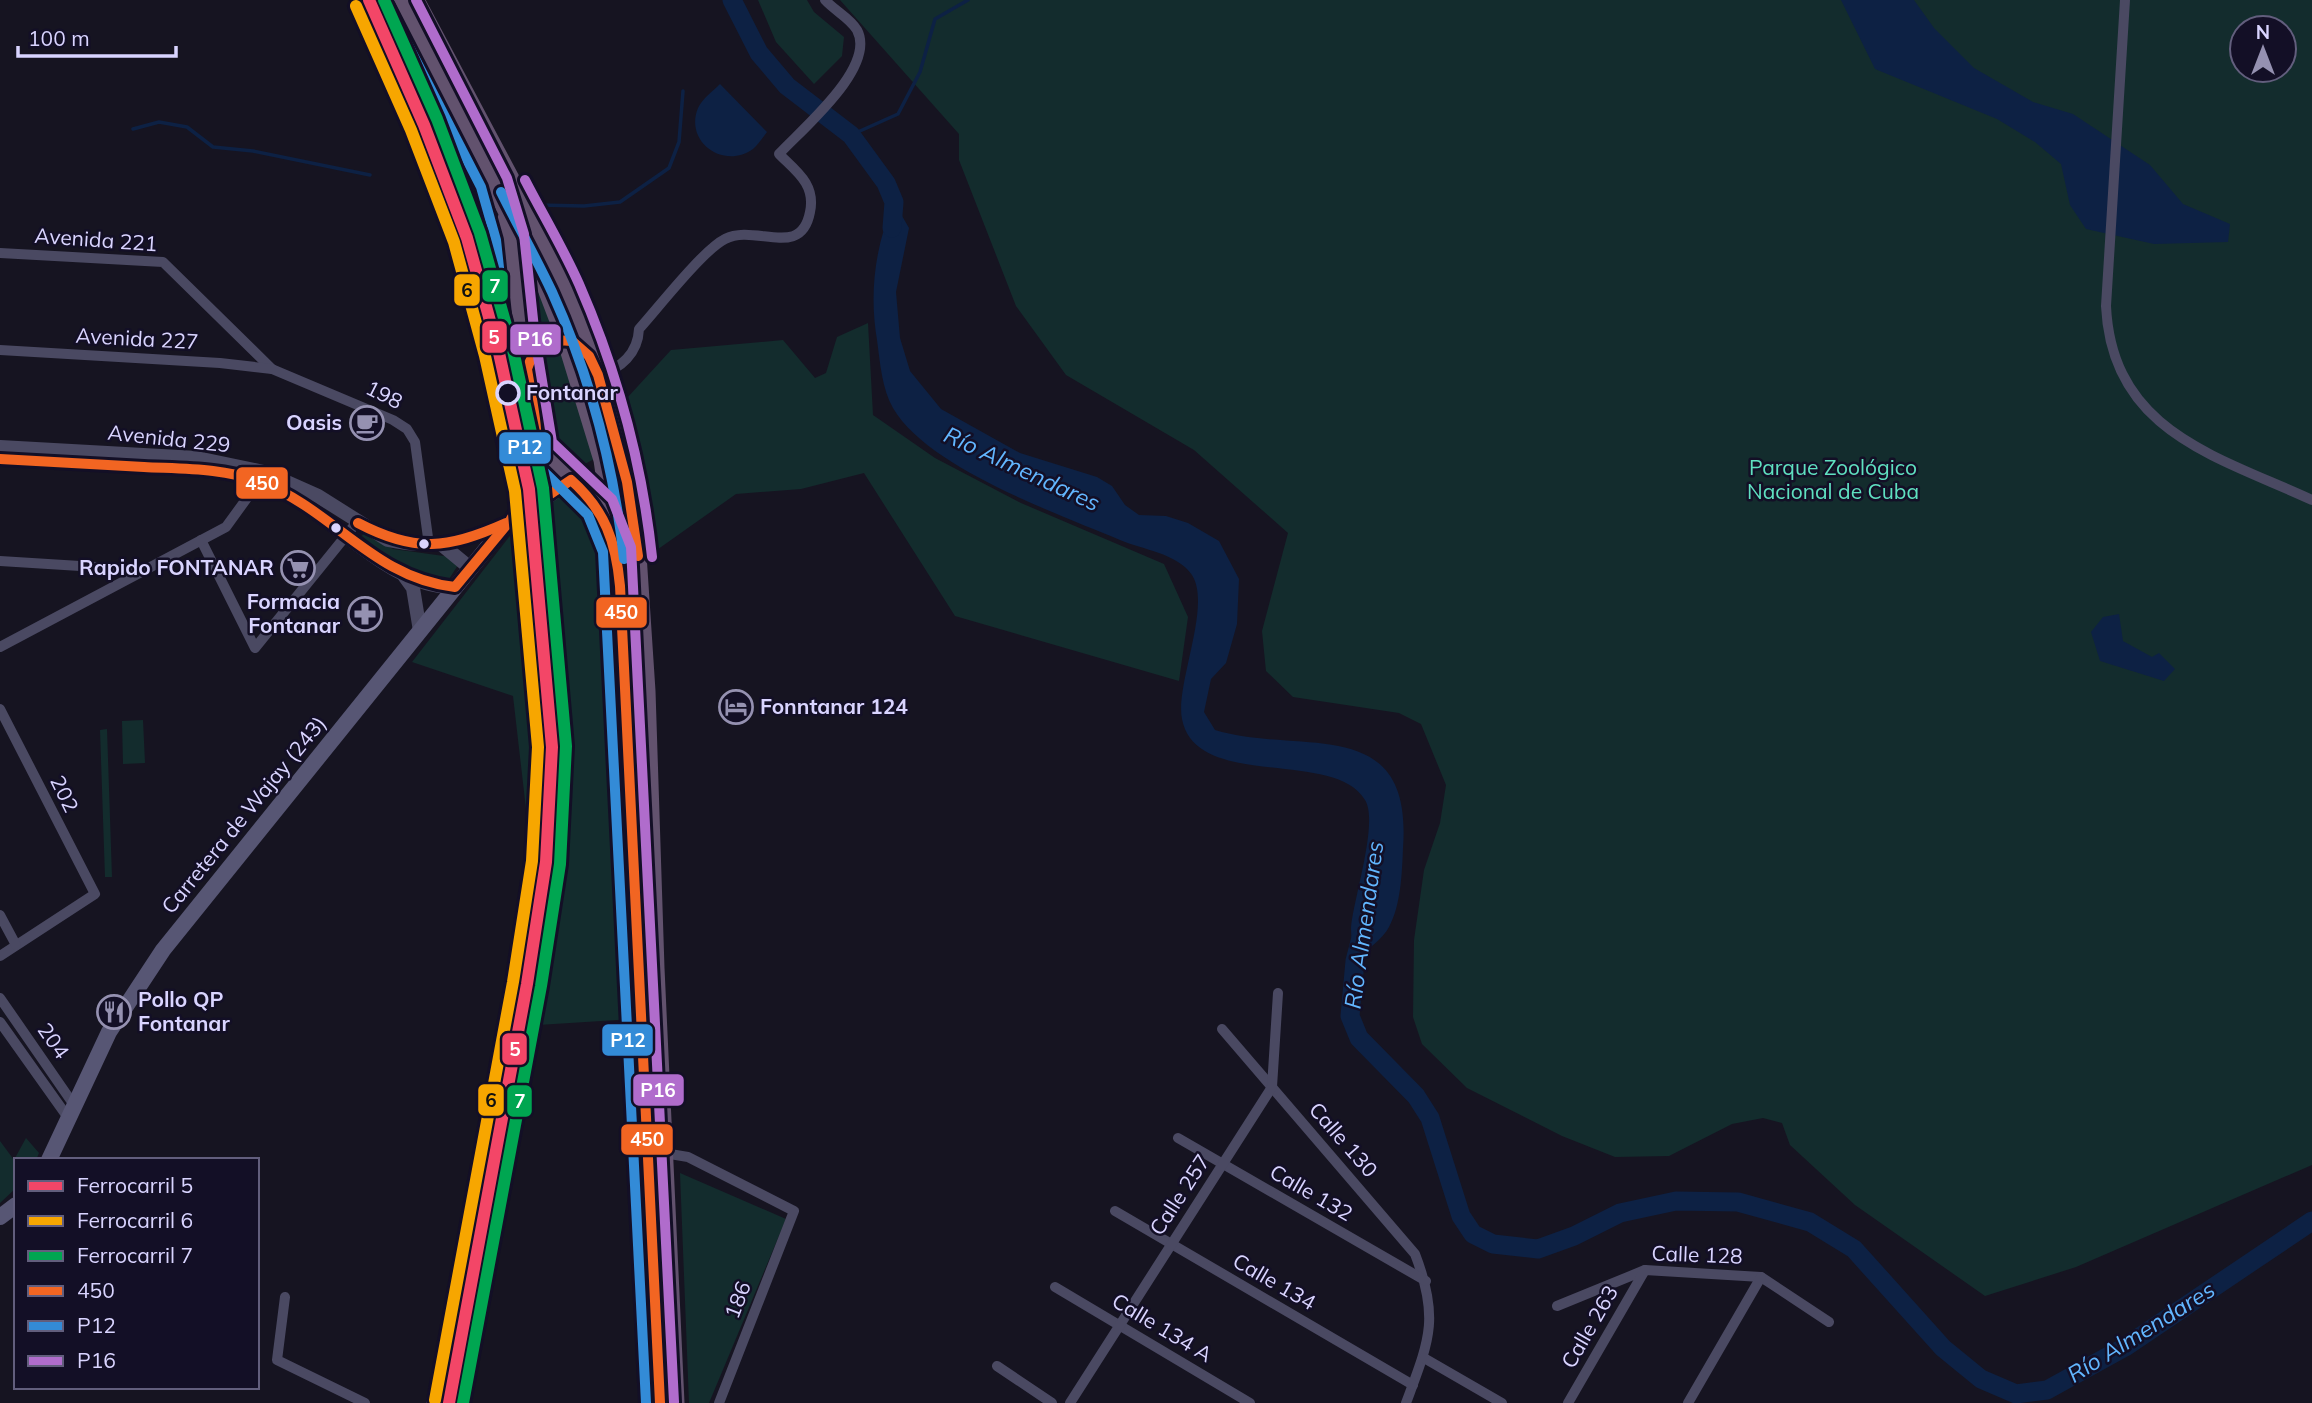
<svg xmlns="http://www.w3.org/2000/svg" width="2312" height="1403" viewBox="0 0 2312 1403" font-family="Mulish,sans-serif">
  <style>
    .green { fill: #132c2d; fill-rule: evenodd }
    .water { fill: #0d2144 }
    .lines { fill: none; stroke-linecap: round; stroke-linejoin: round }
    .stream { stroke: #0d2144; stroke-width: 3.5 }
    .river { stroke: #0d2144; stroke-width: 19 }
    .minor { stroke: #4a4962; stroke-width: 10 }
    .tertiary { stroke: #4a4962; stroke-width: 14 }
    .secondary { stroke: #575674; stroke-width: 16 }
    .trunk { stroke: #62526e; stroke-width: 19 }
    .bus-1-casing { stroke: #130f26; stroke-width: 16 }
    .bus-2-casing { stroke: #130f26; stroke-width: 16 }
    .bus-3-casing { stroke: #130f26; stroke-width: 16 }
    .bus-1 { stroke: #f26522; stroke-width: 10 }
    .bus-2 { stroke: #338bd7; stroke-width: 10 }
    .bus-3 { stroke: #b06ccc; stroke-width: 10 }
    .rail-1-casing { stroke: #130f26; stroke-width: 18 }
    .rail-2-casing { stroke: #130f26; stroke-width: 18 }
    .rail-3-casing { stroke: #130f26; stroke-width: 18 }
    .rail-1 { stroke: #f34667; stroke-width: 12 }
    .rail-2 { stroke: #f7a600; stroke-width: 12 }
    .rail-3 { stroke: #00a651; stroke-width: 12 }
    .stop-dot { fill: #130f26; stroke: #d9d4ff; stroke-width: 3.5 }
    .bus-dot { fill: #d9d4ff; stroke: #130f26; stroke-width: 2.5 }
    .labels { text-anchor: middle; stroke-width: 5; stroke-linejoin: round; paint-order: stroke }
    .street-label { font-size: 21px; fill: #d9d4ff; stroke: #130f26 }
    .stop-label { font-size: 21px; font-weight: bold; fill: #d9d4ff; stroke: #130f26; text-anchor: start }
    .poi-label { font-size: 21px; font-weight: bold; fill: #d9d4ff; stroke: #130f26; text-anchor: end }
    .park-label { font-size: 21px; fill: #5fe0c0; stroke: #130f26 }
    .water-label { font-size: 23px; font-style: italic; fill: #62b6ff; stroke: #130f26 }
    .line-badge { stroke: #130f26; stroke-width: 2.5 }
    .badge-label { font-size: 19px; text-anchor: middle; font-weight: bold; fill: #fff }
    .pale-badge-label { font-size: 19px; text-anchor: middle; font-weight: bold; fill: #111 }
  </style>
  <rect width="100%" height="100%" fill="#161421"/>
  <!-- green -->
  <g class="green">
    <path d="M377,0H390C420,60 455,119 482,181C500,221 509,309 509,354L505,352C473,231 435,112 377,0Z"/>
    <polygon points="758,0 807,0 814,12 844,37 842,56 814,84 776,42"/>
    <path d="M840,0H2312V1165L2076,1267L1985,1296L1855,1205L1790,1145L1782,1123L1763,1118L1732,1124L1669,1156L1615,1157L1562,1136L1467,1088L1422,1044L1413,1017L1414,940L1424,870L1440,823L1446,785L1421,724L1399,713L1293,697L1266,671L1262,631L1288,533L1194,450L1066,375L1016,306L959,160V134ZM2242,28H2284V70H2242Z"/>
    <polygon points="524,263 558,329 534,345 522,265"/>
    <polygon points="868,323 873,415 935,458 1021,503 1164,564 1188,617 1179,681 955,616 864,473 801,489 736,494 654,552 627,398 671,350 783,340 815,378 826,373 837,337"/>
    <polygon points="560,347 596,458 583,465 569,465 551,449 549,441 539,368 545,354"/>
    <path d="M562,494C581,496 591,508 599,526L617,705L633,1019L538,1025L511,1019L517,980L516,939L529,835L513,696L412,662L520,523Z"/>
    <polygon points="363,534 393,549 451,557 458,565 449,579 413,577 362,536"/>
    <polygon points="143,720 145,763 123,764 122,721"/>
    <polygon points="107,729 112,877 105,877 100,730"/>
    <polygon points="26,1138 39,1153 36,1160 16,1160 16,1188 0,1203 0,1141 14,1160"/>
    <polygon points="680,1173 786,1219 709,1403 689,1403"/>
  </g>
  <!-- water -->
  <g class="water">
    <polygon points="1841,0 1914,0 1934,28 1974,68 2033,102 2073,114 2150,165 2183,204 2230,224 2228,242 2154,244 2086,229 2070,205 2061,164 2035,142 1997,119 1875,69"/>
    <path d="M720,84L767,132C763,137 758,145 753,149C724,170 684,142 698,108C702,99 713,91 720,84Z"/>
    <path d="M894,202L909,228L896,292L900,338L910,371L941,409L1020,453L1097,477L1112,486L1125,505L1139,515L1166,516L1188,523L1219,541L1239,579L1237,624L1226,663L1211,679L1204,712L1215,730C1300,756 1413,711 1403,848C1402,873 1401,905 1389,927C1383,939 1365,951 1355,961C1353,950 1351,939 1351,928C1353,900 1379,822 1365,800C1334,748 1196,791 1182,719C1175,685 1212,606 1192,575C1177,553 1143,550 1120,540C1056,513 928,468 893,408C882,389 880,362 877,340C869,293 875,246 894,202Z"/>
    <polygon points="2119,614 2123,641 2152,657 2159,653 2175,669 2164,681 2100,661 2091,632 2103,617"/>
  </g>
  <g class="lines">
    <!-- stream -->
    <g class="stream">
      <polyline points="133,129 159,122 187,127 213,147 253,151 370,175"/>
      <polyline points="851,135 898,114 920,72 935,19 968,0"/>
      <polyline points="538,205 584,206 620,202 669,168 679,142 683,91"/>
    </g>
    <!-- river -->
    <g class="river">
      <polyline points="732,0 759,53 787,86 851,135 886,183 894,202 892,228"/>
      <polyline points="1361,938 1355,961 1350,1016 1359,1038 1416,1096 1430,1118 1461,1216 1473,1234 1493,1244 1538,1249 1574,1236 1620,1213 1676,1201 1738,1202 1810,1222 1854,1249 1943,1348 1981,1379 2016,1394 2047,1390 2125,1347 2312,1221"/>
    </g>
    <!-- minor -->
    <g class="minor">
      <path d="M2125,0L2106,306C2112,432 2217,456 2312,500"/>
      <polyline points="0,253 163,262 272,369"/>
      <polyline points="0,350 220,363 272,369 393,420 407,429 415,442 429,545"/>
      <path d="M598,375C621,369 638,353 639,329C658,308 703,250 725,239C755,223 801,260 810,212C816,184 796,171 779,154C802,129 877,67 857,30C850,18 835,11 825,0"/>
      <polyline points="201,540 255,648 357,522"/>
      <polyline points="0,561 144,570"/>
      <polyline points="0,647 226,527 263,476"/>
      <polyline points="0,709 95,894 0,956"/>
      <polyline points="0,915 16,945"/>
      <polyline points="0,998 74,1105"/>
      <polyline points="0,1022 69,1119"/>
      <path d="M1222,1029L1415,1254C1440,1319 1429,1341 1406,1403"/>
      <polyline points="1178,1138 1426,1281"/>
      <polyline points="664,1153 688,1157 794,1211 719,1403"/>
      <polyline points="1115,1211 1413,1385"/>
      <polyline points="1055,1287 1250,1403"/>
      <polyline points="285,1297 277,1360 365,1403"/>
      <polyline points="1557,1306 1645,1270 1761,1277 1829,1322"/>
      <polyline points="1424,1358 1502,1403"/>
      <polyline points="997,1366 1052,1403"/>
      <polyline points="431,1403 442,1345"/>
      <polyline points="1070,1403 1272,1087 1278,993"/>
      <polyline points="1568,1403 1645,1270"/>
      <polyline points="1688,1403 1761,1277"/>
    </g>
    <!-- tertiary -->
    <g class="tertiary">
      <path d="M0,447L197,458L264,472L318,496L388,540C433,550 468,541 508,522"/>
      <path d="M0,459C48,462 96,464 144,467C182,469 225,469 261,482C328,506 385,589 455,587"/>
      <polyline points="441,544 470,568"/>
      <polyline points="405,577 413,588 420,631"/>
    </g>
    <!-- secondary -->
    <g class="secondary">
      <polyline points="515,514 533,480 539,449"/>
      <polyline points="49,1160 109,1032 163,950 499,533 509,522 571,480"/>
      <polyline points="0,1217 16,1205"/>
    </g>
    <!-- trunk -->
    <g class="trunk">
      <polyline points="400,0 547,289 566,339 603,460 619,571 660,1403"/>
      <polyline points="415,0 551,256 598,375 635,524 646,691 655,968 675,1403"/>
      <path d="M507,219L539,449C562,476 596,492 609,526"/>
      <path d="M527,369C532,347 555,331 577,344"/>
    </g>
    <!-- bus-1 casing -->
    <g class="bus-1-casing">
      <g id="bus-1">
        <path d="M0,459C48,462 96,464 144,467C183,469 224,468 260,482C333,509 373,578 455,587L509,522L571,480C605,510 616,542 620,586L660,1403"/>
        <path d="M511,519C548,460 537,433 527,369C534,347 549,338 572,341L589,356L598,375L627,482L638,556"/>
        <path d="M358,523C415,553 448,549 506,523"/>
      </g>
    </g>
    <!-- bus-2 casing -->
    <g class="bus-2-casing">
      <g id="bus-2">
        <polyline points="388,6 481,187 496,240 507,342 526,454 588,515 603,552 646,1403"/>
        <path d="M501,192C518,226 536,258 552,292C590,376 614,468 624,559"/>
      </g>
    </g>
    <!-- bus-3 casing -->
    <g class="bus-3-casing">
      <g id="bus-3">
        <polyline points="416,0 507,178 524,234 535,338 552,442 612,499 631,547 674,1402"/>
        <path d="M525,180C543,215 563,248 579,284C617,371 642,463 652,557"/>
      </g>
    </g>
    <!-- bus-1 -->
    <use href="#bus-1" class="bus-1"/>
    <!-- bus-2 -->
    <use href="#bus-2" class="bus-2"/>
    <!-- bus-3 -->
    <use href="#bus-3" class="bus-3"/>
    <!-- rail-1 casing -->
    <g class="rail-1-casing">
      <polyline id="rail-1" points="369,0 424,125 467,238 499,353 529,489 552,747 546,862 527,984 449,1403"/>
    </g>
    <!-- rail-2 casing -->
    <g class="rail-2-casing">
      <polyline id="rail-2" points="356,6 411,130 454,242 485,356 515,491 538,747 532,861 513,982 435,1400"/>
    </g>
    <!-- rail-3 casing -->
    <g class="rail-3-casing">
      <polyline id="rail-3" points="384,0 437,119 480,233 513,350 543,488 566,746 560,864 541,986 463,1403"/>
    </g>
    <!-- rail-1 -->
    <use href="#rail-1" class="rail-1"/>
    <!-- rail-2 -->
    <use href="#rail-2" class="rail-2"/>
    <!-- rail-3 -->
    <use href="#rail-3" class="rail-3"/>
  </g>
  <!-- icons -->
  <defs>
    <g id="cafe-ring" transform="scale(1.75)"><circle r="9.5" fill="#130f26" stroke="#9591b1" stroke-width="1.5"/><path d="M-5.5-4.5H6V0H3Q3 3.5 0 3.5H-2.5Q-5.5 3.5-5.5 0ZM3-3.2v2h1.7v-2ZM-6 4.5H4V6H-6Z" fill="#9591b1"/></g>
    <g id="supermarket-ring" transform="scale(1.75)"><circle r="9.5" fill="#130f26" stroke="#9591b1" stroke-width="1.5"/><path d="M-6-5.5h2.5l.6 2H6L4.5 2H-2.5L-4.4-4H-6ZM-1.5 3.2a1.3 1.3 0 1 0 .1 0ZM3 3.2a1.3 1.3 0 1 0 .1 0Z" fill="#9591b1"/></g>
    <g id="pharmacy-ring" transform="scale(1.75)"><circle r="9.5" fill="#130f26" stroke="#9591b1" stroke-width="1.5"/><path d="M-2-6h4v4h4v4h-4v4h-4v-4h-4v-4h4Z" fill="#9591b1"/></g>
    <g id="hotel-ring" transform="scale(1.75)"><circle r="9.5" fill="#130f26" stroke="#9591b1" stroke-width="1.5"/><path d="M-6-4.5h1.5V1H6V5H4.5V3h-9V5H-6ZM-4 0a1.8 1.8 0 1 1 3.6 0ZM.5 0V-2.5h3Q6-2.5 6 0Z" fill="#9591b1"/></g>
    <g id="restaurant-ring" transform="scale(1.75)"><circle r="9.5" fill="#130f26" stroke="#9591b1" stroke-width="1.5"/><path d="M-5-6h1v4h1v-4h1v4h1v-4h1v5L-1.5 .5V6h-2V.5L-5-1ZM5-6V6H3V1.5H1.5Q1.5-4 5-6Z" fill="#9591b1"/></g>
  </defs>
  <g fill-rule="evenodd">
    <use href="#cafe-ring" x="367" y="423"/>
    <use href="#supermarket-ring" x="298" y="568"/>
    <use href="#pharmacy-ring" x="365" y="614"/>
    <use href="#hotel-ring" x="736" y="707"/>
    <use href="#restaurant-ring" x="114" y="1012"/>
  </g>
  <!-- markers -->
  <circle class="stop-dot" cx="508" cy="393" r="11"/>
  <g class="bus-dot">
    <circle cx="336" cy="528" r="6"/>
    <circle cx="424" cy="544" r="6"/>
  </g>
  <g class="labels">
    <!-- street labels -->
    <g class="street-label">
      <text transform="translate(96 240) rotate(4)" y="7">Avenida 221</text>
      <text transform="translate(137 339) rotate(3)" y="7">Avenida 227</text>
      <text transform="translate(384 395) rotate(27)" y="7">198</text>
      <text transform="translate(169 439) rotate(6)" y="7">Avenida 229</text>
      <text transform="translate(64 794) rotate(64)" y="7">202</text>
      <text transform="translate(244 815) rotate(-51)" y="7">Carretera de Wajay (243)</text>
      <text transform="translate(53 1041) rotate(55)" y="7">204</text>
      <text transform="translate(1343 1140) rotate(49)" y="7">Calle 130</text>
      <text transform="translate(1311 1193) rotate(30)" y="7">Calle 132</text>
      <text transform="translate(1180 1195) rotate(-57)" y="7">Calle 257</text>
      <text transform="translate(1697 1255) rotate(2)" y="7">Calle 128</text>
      <text transform="translate(1274 1282) rotate(30)" y="7">Calle 134</text>
      <text transform="translate(738 1300) rotate(-69)" y="7">186</text>
      <text transform="translate(1590 1327) rotate(-60)" y="7">Calle 263</text>
      <text transform="translate(1162 1328) rotate(31)" y="7">Calle 134 A</text>
    </g>
    <!-- stop labels -->
    <g class="stop-label">
      <text x="526" y="400">Fontanar</text>
    </g>
    <!-- poi labels -->
    <g class="poi-label">
      <text x="342" y="430">Oasis</text>
      <text x="274" y="575">Rapido FONTANAR</text>
      <text x="340" y="609">Formacia<tspan x="340" dy="24">Fontanar</tspan></text>
      <text x="760" y="714" text-anchor="start">Fonntanar 124</text>
      <text x="138" y="1007" text-anchor="start">Pollo QP<tspan x="138" dy="24">Fontanar</tspan></text>
    </g>
    <!-- park labels -->
    <g class="park-label">
      <text x="1833" y="475">Parque Zoológico<tspan x="1833" dy="24">Nacional de Cuba</tspan></text>
    </g>
    <!-- water labels -->
    <g class="water-label">
      <text transform="translate(1022 469) rotate(25)" y="8">Río Almendares</text>
      <text transform="translate(1364 925) rotate(-82)" y="8">Río Almendares</text>
      <text transform="translate(2141 1332) rotate(-32)" y="8">Río Almendares</text>
    </g>
  </g>
  <g class="line-badge">
    <rect x="481" y="269" width="28" height="34" rx="7" fill="#00a651"/>
    <rect x="453" y="273" width="28" height="34" rx="7" fill="#f7a600"/>
    <rect x="481" y="320" width="27" height="34" rx="7" fill="#f34667"/>
    <rect x="509" y="323" width="53" height="33" rx="7" fill="#b06ccc"/>
    <rect x="498" y="431" width="54" height="34" rx="7" fill="#338bd7"/>
    <rect x="235" y="466" width="54" height="34" rx="7" fill="#f26522"/>
    <rect x="595" y="596" width="53" height="33" rx="7" fill="#f26522"/>
    <rect x="601" y="1023" width="53" height="34" rx="7" fill="#338bd7"/>
    <rect x="501" y="1032" width="27" height="34" rx="7" fill="#f34667"/>
    <rect x="632" y="1073" width="53" height="34" rx="7" fill="#b06ccc"/>
    <rect x="477" y="1083" width="28" height="34" rx="7" fill="#f7a600"/>
    <rect x="506" y="1084" width="27" height="34" rx="7" fill="#00a651"/>
    <rect x="620" y="1123" width="54" height="33" rx="7" fill="#f26522"/>
  </g>
  <g class="badge-label">
    <text x="495" y="293">7</text>
    <text x="494" y="344">5</text>
    <text x="535" y="346">P16</text>
    <text x="525" y="454">P12</text>
    <text x="262" y="490">450</text>
    <text x="621" y="619">450</text>
    <text x="628" y="1047">P12</text>
    <text x="515" y="1056">5</text>
    <text x="658" y="1097">P16</text>
    <text x="520" y="1108">7</text>
    <text x="647" y="1146">450</text>
  </g>
  <g class="pale-badge-label">
    <text x="467" y="297">6</text>
    <text x="491" y="1107">6</text>
  </g>
  <!-- legend -->
  <rect x="14" y="1158" width="245" height="231" fill="#130f26" stroke="#625e7d" stroke-width="2"/>
  <rect x="28" y="1181" width="35" height="10" fill="#f34667" stroke="#625e7d" stroke-width="2"/>
  <text x="77" y="1193" font-size="21" fill="#d9d4ff">Ferrocarril 5</text>
  <rect x="28" y="1216" width="35" height="10" fill="#f7a600" stroke="#625e7d" stroke-width="2"/>
  <text x="77" y="1228" font-size="21" fill="#d9d4ff">Ferrocarril 6</text>
  <rect x="28" y="1251" width="35" height="10" fill="#00a651" stroke="#625e7d" stroke-width="2"/>
  <text x="77" y="1263" font-size="21" fill="#d9d4ff">Ferrocarril 7</text>
  <rect x="28" y="1286" width="35" height="10" fill="#f26522" stroke="#625e7d" stroke-width="2"/>
  <text x="77" y="1298" font-size="21" fill="#d9d4ff">450</text>
  <rect x="28" y="1321" width="35" height="10" fill="#338bd7" stroke="#625e7d" stroke-width="2"/>
  <text x="77" y="1333" font-size="21" fill="#d9d4ff">P12</text>
  <rect x="28" y="1356" width="35" height="10" fill="#b06ccc" stroke="#625e7d" stroke-width="2"/>
  <text x="77" y="1368" font-size="21" fill="#d9d4ff">P16</text>
  <!-- north arrow -->
  <g transform="translate(2263 49)"><circle r="33" fill="#130f26" stroke="#625e7d" stroke-width="2"/>
  <path d="M0-5L12 26L0 18L-12 26Z" fill="#9591b1"/>
  <text y="-10" font-size="19" font-weight="bold" text-anchor="middle" fill="#d9d4ff">N</text>
  </g>
  <!-- scale -->
  <path d="M18 46v10h158v-10" fill="none" stroke="#d9d4ff" stroke-width="3.5"/>
  <text x="28" y="46" font-size="21" fill="#d9d4ff" stroke="#130f26" stroke-width="5" paint-order="stroke">100 m</text>
</svg>
